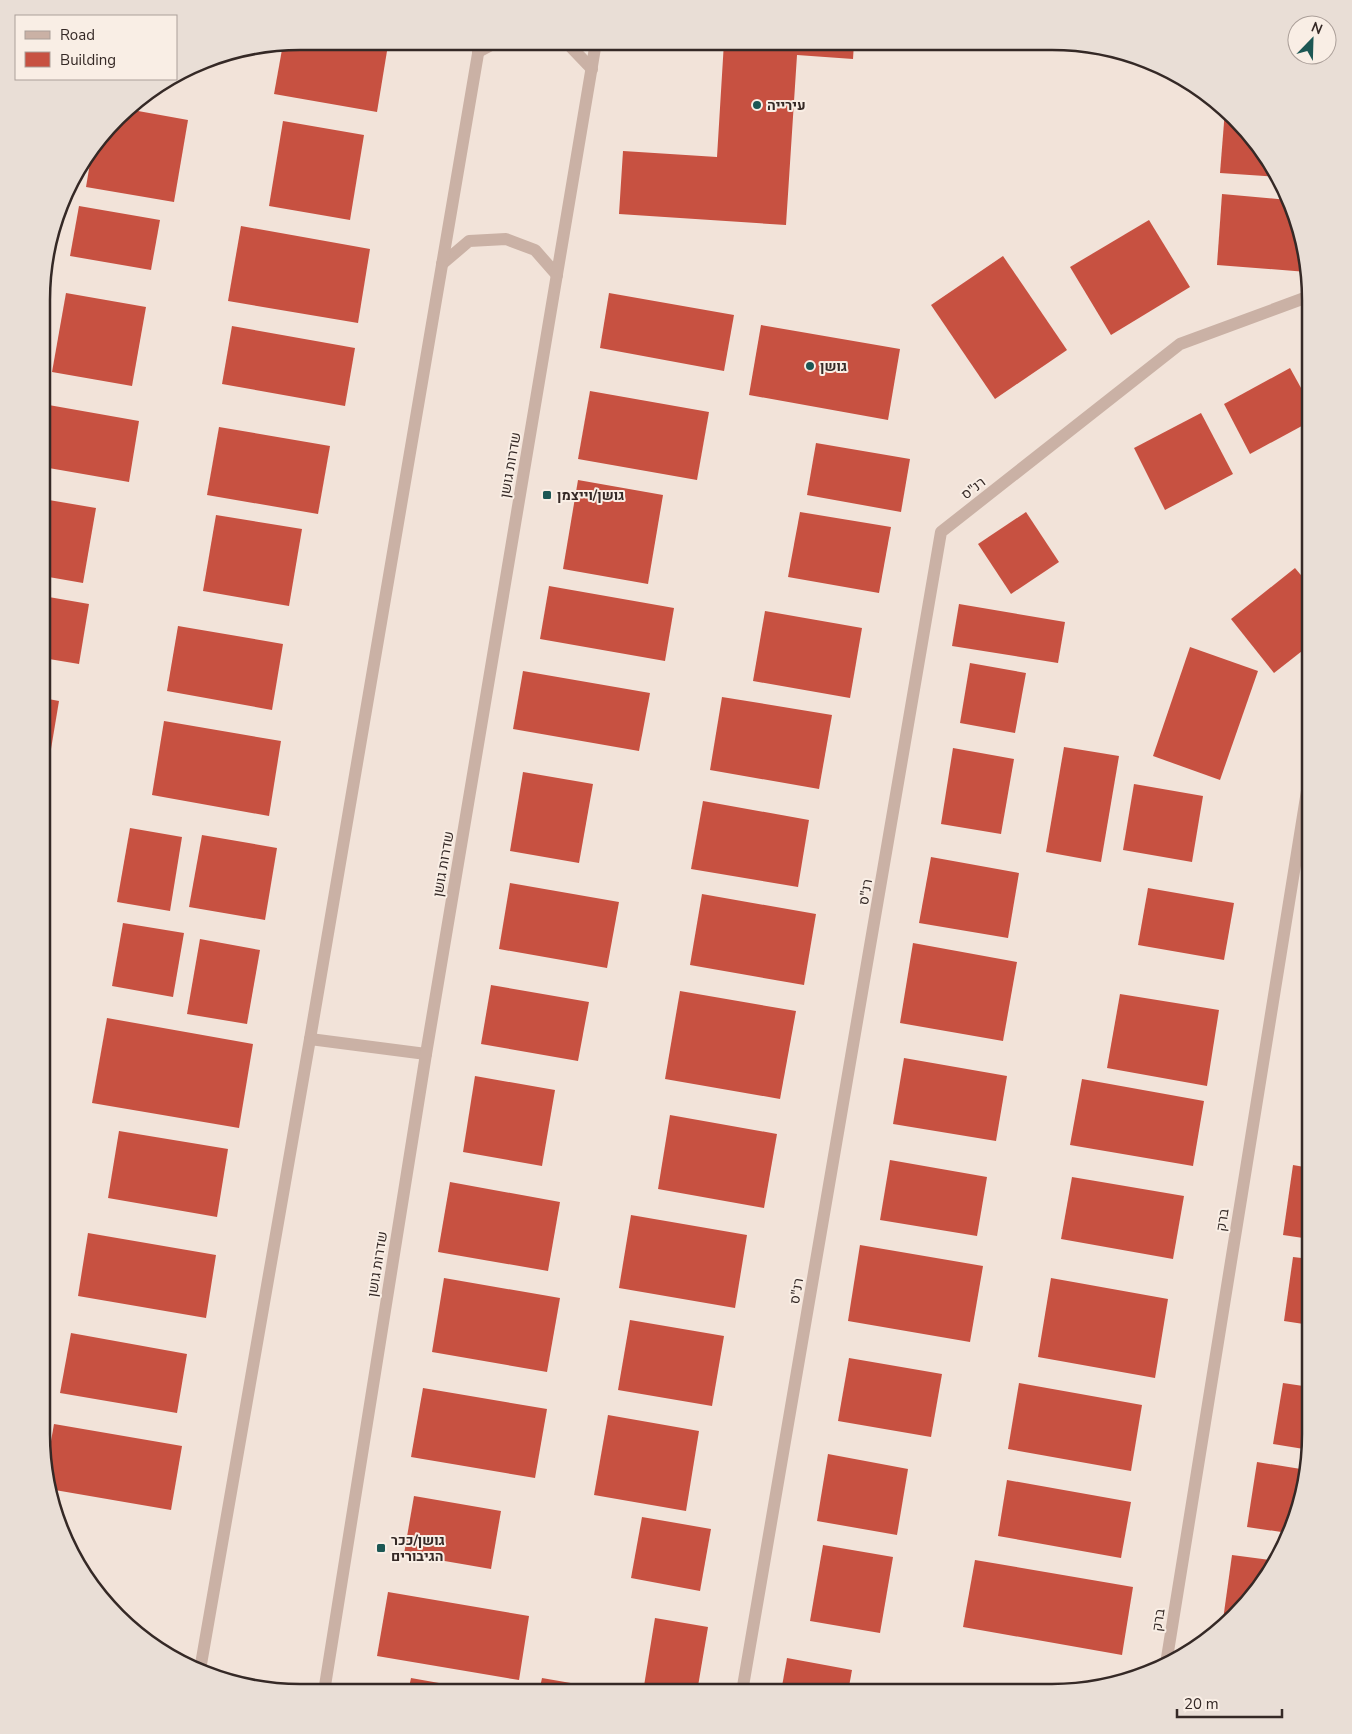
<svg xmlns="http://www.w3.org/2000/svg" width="1352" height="1734" viewBox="0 0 1352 1734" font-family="'Nunito Sans',Heebo,sans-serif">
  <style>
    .building { fill: #c75141 }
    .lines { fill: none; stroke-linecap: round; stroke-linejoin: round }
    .minor { stroke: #cab1a5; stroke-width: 12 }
    .tertiary { stroke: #cab1a5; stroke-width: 12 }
    .poi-dot { fill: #1c5754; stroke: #f9eee5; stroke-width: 2 }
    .labels { text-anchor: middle; stroke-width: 4; stroke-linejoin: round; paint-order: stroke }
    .poi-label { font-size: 14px; font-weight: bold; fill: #352926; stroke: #f9eee5; text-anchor: start }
    .street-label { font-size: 14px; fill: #352926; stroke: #f9eee5 }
    .rim { fill: none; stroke: #352926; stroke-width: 2.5 }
  </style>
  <rect width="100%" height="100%" fill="#f2e3d9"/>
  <!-- building -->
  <g class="building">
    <polygon points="300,41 332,41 387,51 377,112 274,94 283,44"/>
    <polygon points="724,42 854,43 853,59 797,55 786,225 619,214 623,151 717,157"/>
    <polygon points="127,109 188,120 174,202 86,187 92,151"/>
    <polygon points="1225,110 1246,129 1276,171 1279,177 1220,173"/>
    <polygon points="283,121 364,135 350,220 269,206"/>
    <polygon points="1222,194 1288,200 1302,233 1307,272 1217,265"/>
    <polygon points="79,206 160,220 151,270 70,256"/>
    <polygon points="1149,220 1190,287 1111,335 1070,267"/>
    <polygon points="241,226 370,249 358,323 228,301"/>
    <polygon points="1003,256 1067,350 995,399 931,305"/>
    <polygon points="66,293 146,307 132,386 52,372"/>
    <polygon points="609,293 734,315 724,371 600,348"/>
    <polygon points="761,325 900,349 888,420 749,395"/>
    <polygon points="232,326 355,348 345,406 222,384"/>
    <polygon points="1290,368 1311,406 1311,421 1250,454 1224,404"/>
    <polygon points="590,391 709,412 697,480 578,459"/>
    <polygon points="43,404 139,421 129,482 43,467"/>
    <polygon points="1201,413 1233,474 1165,510 1134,448"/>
    <polygon points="219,427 330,446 318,514 207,495"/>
    <polygon points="816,443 910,459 901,512 807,495"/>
    <polygon points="578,480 663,495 648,584 563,569"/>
    <polygon points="43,499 96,508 83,583 43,576"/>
    <polygon points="800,512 891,527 879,593 788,577"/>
    <polygon points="1026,512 1059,562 1011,594 978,544"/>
    <polygon points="216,515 302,529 289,606 203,591"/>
    <polygon points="1295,568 1311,587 1311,644 1274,673 1231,619"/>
    <polygon points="549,586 674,608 665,661 540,639"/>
    <polygon points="43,596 89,604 79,664 43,658"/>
    <polygon points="959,604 1065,622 1058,663 952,646"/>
    <polygon points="765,611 862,628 850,698 753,681"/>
    <polygon points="178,626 283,644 272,710 167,691"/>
    <polygon points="1190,647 1258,671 1220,780 1153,756"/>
    <polygon points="970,663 1026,673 1015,733 960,723"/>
    <polygon points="523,671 650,693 639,751 513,729"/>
    <polygon points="722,697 832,715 819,789 710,770"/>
    <polygon points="43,698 59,701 46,779 43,778"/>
    <polygon points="164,721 281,741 269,816 152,795"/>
    <polygon points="1064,747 1119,756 1101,862 1046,852"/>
    <polygon points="953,748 1014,759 1001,834 941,824"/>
    <polygon points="523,772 593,784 579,863 510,851"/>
    <polygon points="1134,784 1203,796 1192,862 1123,850"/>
    <polygon points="703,801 809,820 798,887 691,869"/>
    <polygon points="130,828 182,837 170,911 117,902"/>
    <polygon points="202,835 277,848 265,920 189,907"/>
    <polygon points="931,857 1019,873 1008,938 919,923"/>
    <polygon points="510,883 619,902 607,968 499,949"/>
    <polygon points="1148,888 1234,903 1224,960 1138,945"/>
    <polygon points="702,894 816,914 804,985 690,965"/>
    <polygon points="123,923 184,933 173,997 112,986"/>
    <polygon points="200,939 260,950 247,1024 187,1014"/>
    <polygon points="913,943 1017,962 1003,1041 900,1023"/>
    <polygon points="491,985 589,1002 578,1061 481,1044"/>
    <polygon points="680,991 796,1011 780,1099 665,1079"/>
    <polygon points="1120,994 1219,1010 1207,1086 1107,1068"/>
    <polygon points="107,1018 253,1044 239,1128 92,1103"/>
    <polygon points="904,1058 1007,1076 996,1141 893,1124"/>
    <polygon points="475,1076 555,1090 542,1166 463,1152"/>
    <polygon points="1082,1079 1204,1101 1193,1166 1070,1145"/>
    <polygon points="1309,1088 1310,1088 1310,1139 1302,1137"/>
    <polygon points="670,1115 777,1134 764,1208 658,1189"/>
    <polygon points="119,1131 228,1149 217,1217 108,1198"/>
    <polygon points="890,1160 987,1177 977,1236 880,1220"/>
    <polygon points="1293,1165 1310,1168 1310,1239 1283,1235"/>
    <polygon points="1072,1177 1184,1196 1173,1259 1061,1239"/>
    <polygon points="450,1182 560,1202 548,1271 438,1252"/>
    <polygon points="631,1215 747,1235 735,1308 619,1288"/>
    <polygon points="88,1233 216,1255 206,1318 78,1296"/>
    <polygon points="860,1245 983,1266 970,1342 848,1321"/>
    <polygon points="1293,1257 1310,1259 1310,1325 1284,1321"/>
    <polygon points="444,1278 560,1298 547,1372 432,1352"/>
    <polygon points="1051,1278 1168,1299 1155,1378 1038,1357"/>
    <polygon points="630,1320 724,1336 712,1406 618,1390"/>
    <polygon points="71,1333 187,1354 177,1413 60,1393"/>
    <polygon points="849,1358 942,1374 931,1437 838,1421"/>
    <polygon points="1019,1383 1142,1405 1131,1471 1008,1449"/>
    <polygon points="1283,1383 1310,1387 1310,1450 1273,1444"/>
    <polygon points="423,1388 547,1409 535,1478 411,1457"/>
    <polygon points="608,1415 699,1431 686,1511 594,1495"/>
    <polygon points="54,1424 182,1446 171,1510 49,1489 46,1470"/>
    <polygon points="828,1454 908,1469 897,1535 817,1521"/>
    <polygon points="1257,1462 1307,1470 1302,1501 1288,1533 1247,1527"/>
    <polygon points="1007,1480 1131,1502 1121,1558 998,1536"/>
    <polygon points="414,1496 501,1511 491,1569 404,1554"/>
    <polygon points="642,1517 711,1529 700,1591 631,1578"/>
    <polygon points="823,1545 893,1557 880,1633 810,1621"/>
    <polygon points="1232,1555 1277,1561 1235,1617 1222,1627"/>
    <polygon points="975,1560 1133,1587 1122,1655 963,1627"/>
    <polygon points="388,1592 529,1616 519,1680 377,1656"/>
    <polygon points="655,1618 708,1627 697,1692 643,1692"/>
    <polygon points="787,1658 852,1670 848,1692 781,1692"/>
    <polygon points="411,1678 484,1691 484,1692 408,1692"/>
    <polygon points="542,1678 611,1690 611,1692 539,1692"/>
    <polygon points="959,1687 985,1691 985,1692 958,1692"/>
  </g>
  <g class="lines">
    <!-- minor -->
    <g class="minor">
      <polyline points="1166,1664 1307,791 1311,781"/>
      <polyline points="742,1692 941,532 1180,344 1310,296"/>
    </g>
    <!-- tertiary -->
    <g class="tertiary">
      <polyline points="561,42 569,45 592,69"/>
      <polyline points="478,52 497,42"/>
      <polyline points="442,264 469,241 506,239 535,250 557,275"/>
      <polyline points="310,1039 426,1054"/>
      <polyline points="200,1670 310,1039 480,42"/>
      <polyline points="324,1692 426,1054 596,42"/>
    </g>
  </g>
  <!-- markers -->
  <g class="poi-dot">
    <circle cx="757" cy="105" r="5"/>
    <circle cx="810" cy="366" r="5"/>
    <rect x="542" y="490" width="10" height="10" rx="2.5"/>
    <rect x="376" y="1543" width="10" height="10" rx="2.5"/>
  </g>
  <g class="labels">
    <!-- poi labels -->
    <g class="poi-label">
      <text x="767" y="110">עירייה</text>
      <text x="820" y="371">גושן</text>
      <text x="557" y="500">גושן/וייצמן</text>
      <text x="391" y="1545">גושן/ככר<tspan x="391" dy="16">הגיבורים</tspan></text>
    </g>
    <!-- street labels -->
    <g class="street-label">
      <text transform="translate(510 465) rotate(-80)" y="5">שדרות גושן</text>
      <text transform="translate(973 488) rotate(-38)" y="5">רנ"ס</text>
      <text transform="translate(443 864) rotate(-80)" y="5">שדרות גושן</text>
      <text transform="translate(865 892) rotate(-80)" y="5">רנ"ס</text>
      <text transform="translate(1222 1220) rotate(-81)" y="5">ברק</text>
      <text transform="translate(377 1264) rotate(-81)" y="5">שדרות גושן</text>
      <text transform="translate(796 1291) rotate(-80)" y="5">רנ"ס</text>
      <text transform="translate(1158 1620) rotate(-81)" y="5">ברק</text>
    </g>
  </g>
  <!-- crop -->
  <path d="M0 0H1352V1734H0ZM300 50H1052A250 250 0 0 1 1302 300V1434A250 250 0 0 1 1052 1684H300A250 250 0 0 1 50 1434V300A250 250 0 0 1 300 50Z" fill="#e9ded6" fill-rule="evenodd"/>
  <path class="rim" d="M300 50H1052A250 250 0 0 1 1302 300V1434A250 250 0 0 1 1052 1684H300A250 250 0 0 1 50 1434V300A250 250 0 0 1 300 50Z"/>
  <!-- legend -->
  <rect x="15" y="15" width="162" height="65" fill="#f9eee5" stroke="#ab9f99"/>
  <rect x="25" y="31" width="25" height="8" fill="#cab1a5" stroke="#ab9f99"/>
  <text x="60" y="40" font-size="15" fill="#352926">Road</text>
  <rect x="25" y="52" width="25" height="15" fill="#c75141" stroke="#ab9f99"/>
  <text x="60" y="65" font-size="15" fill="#352926">Building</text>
  <!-- north arrow -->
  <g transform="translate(1312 40) rotate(23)"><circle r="24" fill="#f9eee5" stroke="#ab9f99"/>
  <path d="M0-4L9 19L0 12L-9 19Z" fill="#1c5754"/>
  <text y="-8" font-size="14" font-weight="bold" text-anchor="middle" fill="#352926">N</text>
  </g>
  <!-- scale -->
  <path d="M1177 1709v8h105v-8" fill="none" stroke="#352926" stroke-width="2.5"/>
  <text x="1184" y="1709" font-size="15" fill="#352926" stroke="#f9eee5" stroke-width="4" paint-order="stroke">20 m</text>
</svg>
